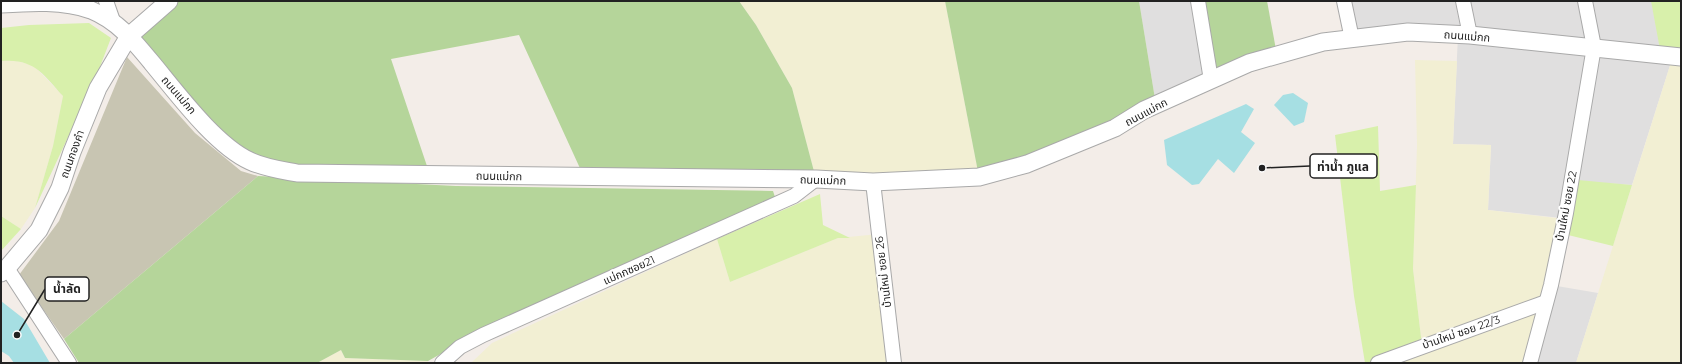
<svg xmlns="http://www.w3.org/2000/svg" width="1682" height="364" viewBox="0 0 1682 364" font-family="Montserrat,'Noto Sans Thai',sans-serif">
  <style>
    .residential { fill: #e0dfdf }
    .construction { fill: #c8c5b2 }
    .farmland { fill: #f2efd3 }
    .grass { fill: #d8f0ab }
    .forest { fill: #b5d59a }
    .water { fill: #a6dfe3 }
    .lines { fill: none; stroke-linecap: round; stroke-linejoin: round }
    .minor-casing { stroke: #a9a9a9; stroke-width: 16 }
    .tertiary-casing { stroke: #a9a9a9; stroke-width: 19 }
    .minor { stroke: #fff; stroke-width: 14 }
    .tertiary { stroke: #fff; stroke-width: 17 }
    .labels { text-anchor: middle; stroke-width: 4; stroke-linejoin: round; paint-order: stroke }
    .street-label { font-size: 11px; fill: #222; stroke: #fff }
    .leader { fill: none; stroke: #222; stroke-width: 1.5 }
    .callout-dot { fill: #222; stroke: #fff; stroke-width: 1.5 }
    .callout { fill: #fff; stroke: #222; stroke-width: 1.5 }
    .callout-label { font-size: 12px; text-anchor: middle; font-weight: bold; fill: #222 }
  </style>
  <rect width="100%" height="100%" fill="#f3ede8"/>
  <!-- residential -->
  <g class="residential">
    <polygon points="1139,1 1198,1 1211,80 1156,105"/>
    <polygon points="1344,1 1681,1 1673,56 1632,185 1578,181 1571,219 1488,210 1491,145 1453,144 1458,35 1352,39"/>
    <polygon points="1551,285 1598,293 1576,363 1378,363"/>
  </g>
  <!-- construction -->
  <polygon class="construction" points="127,57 195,133 241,171 258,176 64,339 19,275 59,221"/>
  <!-- farmland -->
  <g class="farmland">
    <polygon points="739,1 945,1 979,177 816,179 792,88 756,25"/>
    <polygon points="1673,56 1681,56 1681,363 1576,363"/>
    <polygon points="12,60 33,65 63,96 53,146 35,208 21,229 1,216 1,61"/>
    <polygon points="1415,60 1457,61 1453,144 1491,145 1488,210 1565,219 1530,363 1394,363 1422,346 1413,269 1417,145"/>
    <polygon points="879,234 894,363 471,363 492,343 717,239 730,282 838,238"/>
    <polygon points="341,350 345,358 428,361 428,363 317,363"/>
  </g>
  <!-- grass -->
  <g class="grass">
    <polygon points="1651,1 1681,1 1681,57 1661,55"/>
    <path d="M89,23L111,38L96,77L35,208L53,146L63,96C43,74 34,58 1,61V28L29,25Z"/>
    <polygon points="1378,126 1380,191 1416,185 1413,269 1422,346 1377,363 1365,363 1354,296 1335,135"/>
    <polygon points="1578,180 1632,185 1613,246 1568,235"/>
    <polygon points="820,194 823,225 850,238 838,238 730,282 717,239"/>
    <polygon points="1,216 21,229 1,251"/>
  </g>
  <!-- forest -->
  <g class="forest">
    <polygon points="169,1 739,1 756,25 792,88 816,179 584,177 519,35 391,59 430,175 290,171 225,144 129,36"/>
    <polygon points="945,1 1139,1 1156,105 979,177"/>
    <polygon points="1203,1 1267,1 1277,55 1217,77"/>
    <polygon points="258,176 456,186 773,191 776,200 446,351 428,361 345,358 341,350 317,363 79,363 64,339"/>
  </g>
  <!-- water -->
  <g class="water">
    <polygon points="1293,93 1308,103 1304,122 1294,126 1274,105 1283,95"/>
    <polygon points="1246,104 1254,109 1241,132 1255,143 1234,173 1218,159 1199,184 1192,185 1167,165 1164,140"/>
    <polygon points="1,301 24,319 50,363 14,363 9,356 1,351"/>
  </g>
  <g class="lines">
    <!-- minor casing -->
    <g class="minor-casing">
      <g id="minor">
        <polyline points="106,1 113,21"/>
        <polyline points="1198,1 1211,80"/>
        <polyline points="1344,1 1352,39"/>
        <polyline points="1463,1 1470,35"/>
        <polyline points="873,182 894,363"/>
        <polyline points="7,268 69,363"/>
        <polyline points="442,363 460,347 483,335 794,196 816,179"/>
        <polyline points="1378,363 1546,302"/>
        <polyline points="1530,363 1551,285 1566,213 1594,47 1585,1"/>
      </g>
    </g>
    <!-- tertiary casing -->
    <g class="tertiary-casing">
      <g id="tertiary">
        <path d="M1,4C30,2 64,0 91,10C118,21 134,41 152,63C177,93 215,145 250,161C265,168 281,170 297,173L816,179L873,182L979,177L1027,164L1115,128L1144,110L1249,63L1323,42L1408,32L1470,35L1681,57"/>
        <polyline points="1,273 7,268 39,230 60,188 72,152 98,88 129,36 169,1"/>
      </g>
    </g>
    <!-- minor -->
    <use href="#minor" class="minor"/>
    <!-- tertiary -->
    <use href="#tertiary" class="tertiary"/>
  </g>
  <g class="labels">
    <!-- street labels -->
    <g class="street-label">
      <text transform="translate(1467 36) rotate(4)" y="4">ถนนแม่กก</text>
      <text transform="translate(179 95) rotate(49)" y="4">ถนนแม่กก</text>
      <text transform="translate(1146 112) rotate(-28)" y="4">ถนนแม่กก</text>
      <text transform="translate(72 154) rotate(-70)" y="4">ถนนกองคำ</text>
      <text transform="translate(499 176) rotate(1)" y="4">ถนนแม่กก</text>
      <text transform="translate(823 180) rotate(2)" y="4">ถนนแม่กก</text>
      <text transform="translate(1566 206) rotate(-79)" y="4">บ้านใหม่ ซอย 22</text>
      <text transform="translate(629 270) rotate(-24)" y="4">แม่กกซอย21</text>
      <text transform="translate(883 272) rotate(-97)" y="4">บ้านใหม่ ซอย 26</text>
      <text transform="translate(1461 332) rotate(-19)" y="4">บ้านใหม่ ซอย 22/3</text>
    </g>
  </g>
  <!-- callouts -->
  <path class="leader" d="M1262 168L1310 166M17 335L45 289"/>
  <g class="callout-dot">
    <circle cx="1262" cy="168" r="4"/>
    <circle cx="17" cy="335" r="4"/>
  </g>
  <g class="callout">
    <rect x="1310" y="154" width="67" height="24" rx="4"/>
    <rect x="45" y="277" width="44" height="24" rx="4"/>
  </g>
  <g class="callout-label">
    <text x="1343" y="171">ท่าน้ำ ภูแล</text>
    <text x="67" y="293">น้ำลัด</text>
  </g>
  <!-- border -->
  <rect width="1682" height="364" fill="none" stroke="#222222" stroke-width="4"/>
</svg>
